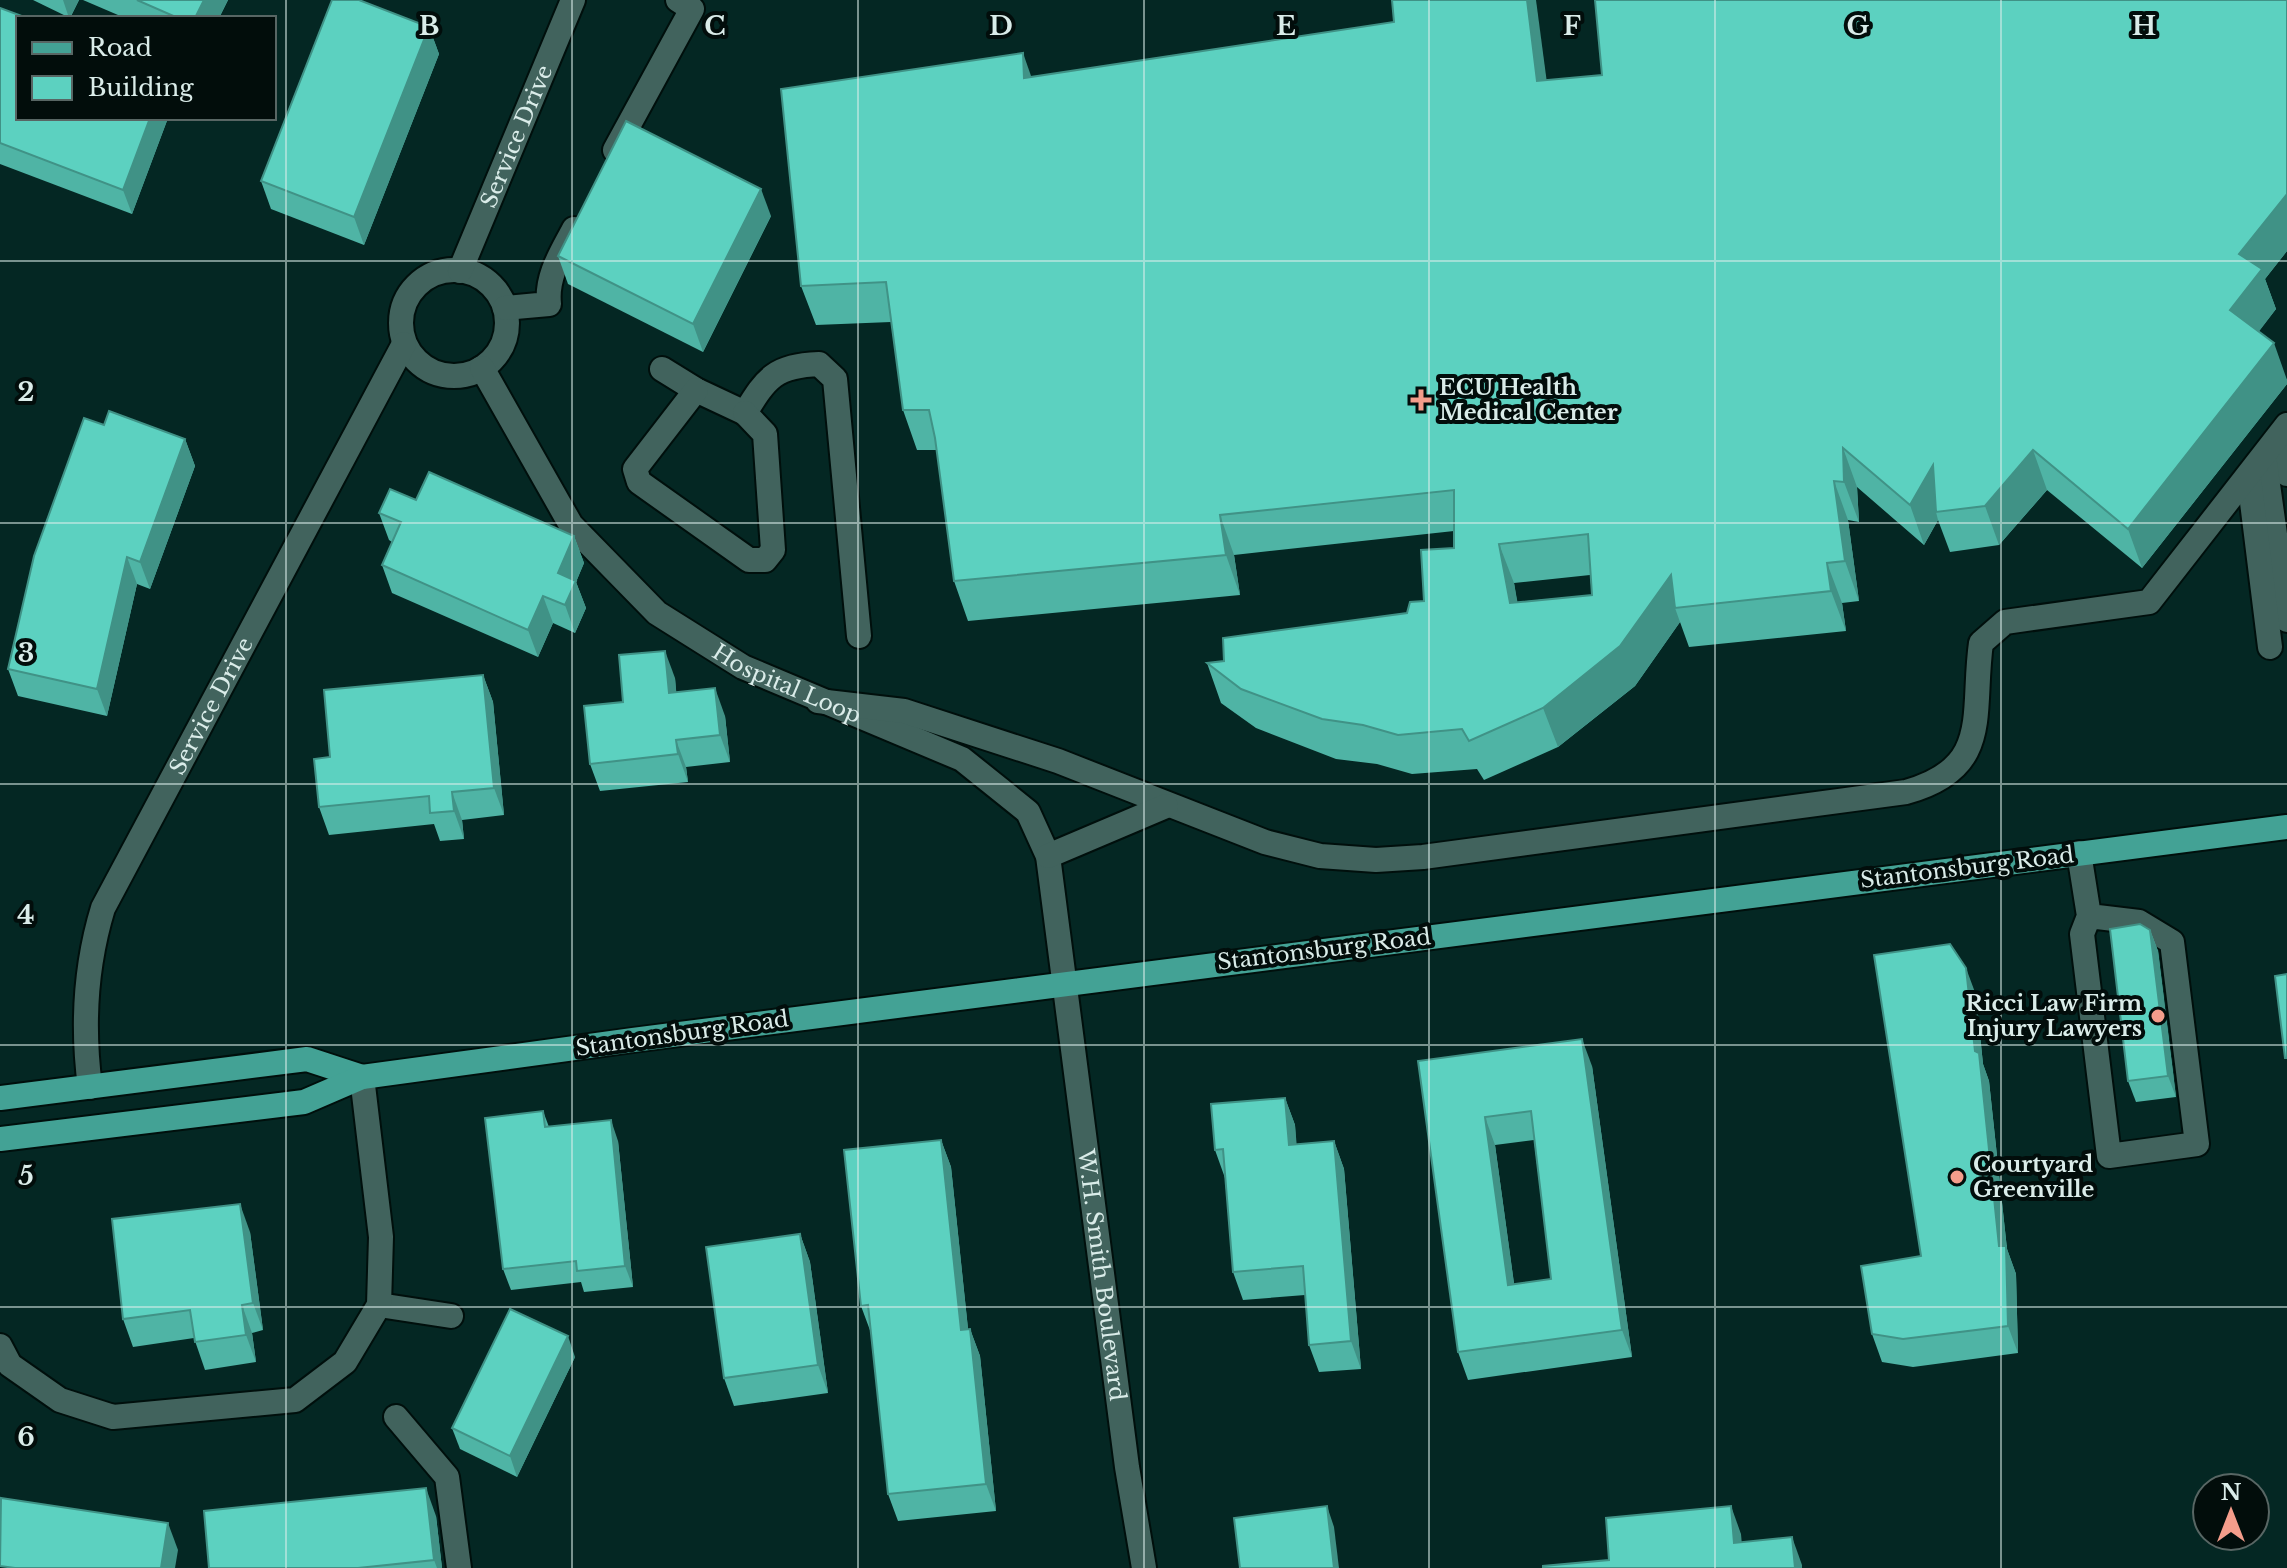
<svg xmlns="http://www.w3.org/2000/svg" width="2287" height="1568" viewBox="0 0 2287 1568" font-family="'Libre Baskerville',serif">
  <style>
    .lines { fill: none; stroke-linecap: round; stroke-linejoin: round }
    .minor-casing { stroke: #000f0c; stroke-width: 28 }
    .major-casing { stroke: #000f0c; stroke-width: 28 }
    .minor { stroke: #41635d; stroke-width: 24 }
    .major { stroke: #43a295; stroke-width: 24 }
    .wall { fill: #4fb4a5; fill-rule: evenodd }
    .shaded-wall { fill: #409286 }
    .building { fill: #5cd1c0; stroke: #409286; stroke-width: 2; fill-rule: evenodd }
    .grid { fill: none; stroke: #daece9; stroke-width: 2; stroke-opacity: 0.55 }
    .poi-dot { fill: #f49d8b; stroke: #020d0b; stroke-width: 3 }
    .labels { text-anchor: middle; stroke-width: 8; stroke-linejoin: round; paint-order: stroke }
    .street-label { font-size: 22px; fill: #daece9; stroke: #020d0b }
    .poi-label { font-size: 22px; font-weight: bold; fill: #daece9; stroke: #020d0b; text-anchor: start }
    .grid-label { font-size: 26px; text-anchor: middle; font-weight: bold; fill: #daece9; stroke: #020d0b; stroke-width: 8; stroke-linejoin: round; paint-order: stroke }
  </style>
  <rect width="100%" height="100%" fill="#042723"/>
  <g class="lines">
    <!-- minor casing -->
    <g class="minor-casing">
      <g id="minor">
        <polyline points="615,150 692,9 678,0"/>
        <circle cx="454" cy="323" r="53"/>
        <path id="s1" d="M460,271L573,0"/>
        <path d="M505,308L549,304C546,276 561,254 574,229"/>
        <path id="s2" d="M482,368L571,525L657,613L743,667L962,759L1028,812L1048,856L1127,1467L1144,1568"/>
        <path d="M662,369L696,390L745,413C767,377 775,366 819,364L835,379L859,636"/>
        <polyline points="696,390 635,469 639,482 749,560 765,560 773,550 765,434 745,413"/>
        <polyline points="2282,433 2287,474"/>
        <polyline points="2264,456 2287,620"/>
        <polyline points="2249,478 2270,647"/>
        <path d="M818,701L904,711L1058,761L1265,842L1320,856L1376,860L1423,857L1906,792C1993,768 1971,714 1981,643L2005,622L2149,602L2287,425"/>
        <polyline points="2079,853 2089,916 2082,934 2109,1156 2197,1144 2172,942 2139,922 2089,916"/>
        <polyline points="1048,856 1166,806"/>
        <path id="s3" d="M90,1087C82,1026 85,967 103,908L404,344"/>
        <polyline points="379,1305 451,1316"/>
        <polyline points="0,1346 10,1365 60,1400 113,1417 295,1400 345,1362 379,1305 381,1237 362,1077"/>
        <polyline points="396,1417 447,1477 459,1568"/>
      </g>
    </g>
    <!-- major casing -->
    <g class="major-casing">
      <g id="major">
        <polyline points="0,1098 307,1059 362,1077"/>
        <polyline points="0,1139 304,1102 362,1077 633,1040 2287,827"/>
      </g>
    </g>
    <!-- minor -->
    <use href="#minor" class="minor"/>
    <!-- major -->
    <use href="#major" class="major"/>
  </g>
  <!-- wall -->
  <g class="wall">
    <polygon points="33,0 79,0 70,18"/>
    <polygon points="83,0 228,0 219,18 125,18"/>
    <path d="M2287,0V251L2265,279L2276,309L2258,332L2287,380V384L2142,568L2047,490L1999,545L1950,552L1938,520L1924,545L1857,487L1859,522L1848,520L1859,601L1842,603L1846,631L1689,647L1680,622L1635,686L1558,747L1484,780L1477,769L1412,774L1377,764L1336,759L1256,728L1221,703L1207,663L1224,661L1407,613L1424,601L1454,548V531L1234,555L1240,595L968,621L954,581L937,450H917L903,410L891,322L816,325L801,286L1031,76L1546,81ZM1590,575L1592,595L1517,602L1514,583Z"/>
    <polygon points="0,8 168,118 132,214 0,164"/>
    <polygon points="429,27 439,54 364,245 271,209 261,181"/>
    <polygon points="771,216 703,352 568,284 558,256"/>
    <polygon points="104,425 185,439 195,466 150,589 137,584 107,716 18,696 8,669"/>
    <polygon points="416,500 574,536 584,563 576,582 586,608 575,633 553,623 538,657 392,593 382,565 392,542 389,540 379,513"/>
    <polygon points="483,675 493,702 504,815 462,820 464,839 440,841 434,824 329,835 319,807 330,757"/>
    <polygon points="675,678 676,692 725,716 730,762 686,767 688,782 600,791 590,764 623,702"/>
    <polygon points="2150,930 2158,951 2176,1097 2136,1102 2128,1081"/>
    <polygon points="1976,995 1983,1064 1989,1081 2007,1249 2016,1274 2018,1353 1913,1367 1882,1362 1872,1334 1921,1256"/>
    <path d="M1418,1061L1592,1066L1632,1357L1468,1380L1458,1352ZM1534,1140L1551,1279L1514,1284L1495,1145Z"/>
    <polygon points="1285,1098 1295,1125 1296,1144 1334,1141 1344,1169 1361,1369 1319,1372 1309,1345 1305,1295 1243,1300 1233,1272 1225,1178 1215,1150"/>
    <polygon points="543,1111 549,1127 618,1141 633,1287 584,1292 581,1282 511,1290 503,1269"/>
    <polygon points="941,1140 951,1167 968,1329 970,1329 980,1356 996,1511 898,1521 888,1494 871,1333 861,1306"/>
    <polygon points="250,1232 263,1330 252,1333 256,1362 205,1370 194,1338 133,1347 123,1319"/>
    <polygon points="800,1234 810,1262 828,1393 734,1406 724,1378"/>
    <polygon points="575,1357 517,1477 460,1449 452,1428"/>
    <polygon points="436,1516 442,1568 209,1568"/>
  </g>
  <!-- shaded-wall -->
  <g class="shaded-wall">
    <polygon points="63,0 79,0 70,18 69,18"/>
    <polygon points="204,0 228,0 219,18 195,18"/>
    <polygon points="1527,0 1536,0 1552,121 1537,81"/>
    <polygon points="429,27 439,54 364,245 354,217"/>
    <polygon points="1023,53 1037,93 1024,78"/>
    <polygon points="150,118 168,118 132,214 123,190"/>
    <polygon points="761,189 771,216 703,352 693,324"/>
    <polygon points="2287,194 2287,251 2265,279 2276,309 2245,350 2230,310 2239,254"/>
    <polygon points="2274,343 2287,380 2287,384 2142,568 2128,529"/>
    <polygon points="185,439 195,466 150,589 140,562"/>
    <polygon points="1843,448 1857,487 1859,522 1844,482"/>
    <polygon points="2033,450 2047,490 1999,545 1985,506"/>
    <polygon points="1933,465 1936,512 1938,520 1924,545 1910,505"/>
    <polygon points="1834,481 1848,520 1859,601 1845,561"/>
    <polygon points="1220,515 1234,555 1240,595 1226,555"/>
    <polygon points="574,536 584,563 576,582 586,608 575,633 565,605 558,573"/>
    <polygon points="1499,544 1514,583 1525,643 1510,603"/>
    <polygon points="127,557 137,584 107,716 97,689"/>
    <polygon points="1827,563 1842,603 1846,631 1831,591"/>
    <polygon points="1671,575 1675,608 1680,622 1635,686 1558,747 1543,708"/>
    <polygon points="543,596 553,623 538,657 528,630"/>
    <polygon points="665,651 675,678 679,721 669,693"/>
    <polygon points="483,675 493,702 504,815 494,788"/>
    <polygon points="715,688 725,716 730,762 720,735"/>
    <polygon points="676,740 686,767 688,782 678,754"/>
    <polygon points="452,792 462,820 464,839 454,811"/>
    <polygon points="2150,930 2158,951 2176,1097 2168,1076"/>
    <polygon points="1966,968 1976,995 1983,1064 1989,1081 2007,1249 2016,1274 2018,1353 2008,1326"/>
    <polygon points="1582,1039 1592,1066 1632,1357 1622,1330"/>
    <polygon points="1285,1098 1295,1125 1299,1172 1289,1145"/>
    <polygon points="1485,1117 1495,1145 1518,1312 1508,1285"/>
    <polygon points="611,1120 618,1141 633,1287 625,1266"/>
    <polygon points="941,1140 951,1167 971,1357 961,1330"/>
    <polygon points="1334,1141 1344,1169 1361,1369 1351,1341"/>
    <polygon points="240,1204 250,1232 263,1330 253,1303"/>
    <polygon points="800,1234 810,1262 828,1393 818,1365"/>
    <polygon points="242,1305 252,1333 256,1362 246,1335"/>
    <polygon points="970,1329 980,1356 996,1511 986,1484"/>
    <polygon points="568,1336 575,1357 517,1477 510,1456"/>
    <polygon points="426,1488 436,1516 442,1568 437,1568 434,1560"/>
    <polygon points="1327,1506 1334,1527 1339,1568 1334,1568"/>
    <polygon points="1731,1506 1741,1534 1744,1568 1734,1543"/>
    <polygon points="168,1523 178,1550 175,1568 161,1568"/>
    <polygon points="1792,1537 1802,1565 1802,1568 1795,1568"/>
  </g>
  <!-- building -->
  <g class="building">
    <polygon points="137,0 204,0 195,18 178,18"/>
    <polygon points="332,0 359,0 429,27 354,217 261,181"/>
    <path d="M1392,0H1527L1537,81L1602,75L1595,0H2287V194L2239,254L2262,269L2230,310L2274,343L2128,529L2033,450L1985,506L1936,512L1933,465L1910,505L1843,448L1844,482L1834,481L1845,561L1827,563L1831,591L1675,608L1671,575L1620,646L1543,708L1469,741L1462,729L1398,735L1363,725L1322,719L1241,689L1207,663L1224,661L1223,638L1407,613L1410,602L1424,601L1421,550L1454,548V490L1220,515L1226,555L954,581L935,438L929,410H903L886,282L801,286L781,89L1023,53L1024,78L1394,22ZM1588,534L1592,595L1510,603L1499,544Z"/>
    <polygon points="0,8 27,18 18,18 18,118 150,118 123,190 0,143"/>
    <polygon points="626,121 761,189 693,324 558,256"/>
    <polygon points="109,411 185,439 140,562 127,557 97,689 8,669 34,556 84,418 104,425"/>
    <polygon points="429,472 574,536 558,573 576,581 565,605 543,596 528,630 382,565 401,522 379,513 390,489 416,500"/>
    <polygon points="665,651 669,693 715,688 720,735 676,740 678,754 590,764 584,706 623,702 619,655"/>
    <polygon points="483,675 494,788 452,792 454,811 430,813 429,796 319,807 314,759 330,757 324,690"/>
    <polygon points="2140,924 2150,930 2168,1076 2128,1081 2110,929"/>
    <polygon points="1950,944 1966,968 1975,1051 1979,1053 1999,1246 2006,1246 2008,1326 1903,1339 1872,1334 1861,1266 1921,1256 1874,955"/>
    <polygon points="2287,974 2287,1058 2285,1058 2275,976"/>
    <path d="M1582,1039L1622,1330L1458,1352L1418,1061ZM1531,1111L1551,1279L1508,1285L1485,1117Z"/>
    <polygon points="1285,1098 1289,1145 1334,1141 1351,1341 1309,1345 1303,1266 1233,1272 1223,1149 1215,1150 1211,1104"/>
    <polygon points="543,1111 545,1127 611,1120 625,1266 577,1271 576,1261 503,1269 485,1118"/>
    <polygon points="941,1140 961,1330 970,1329 986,1484 888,1494 868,1305 861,1306 844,1150"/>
    <polygon points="240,1204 253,1303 242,1305 246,1335 195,1342 190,1310 123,1319 112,1219"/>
    <polygon points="800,1234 818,1365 724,1378 706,1247"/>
    <polygon points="510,1309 568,1336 510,1456 452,1428"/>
    <polygon points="426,1488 434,1560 358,1568 209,1568 204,1511"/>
    <polygon points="1,1498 168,1523 161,1568 15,1568 0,1566"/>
    <polygon points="1327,1506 1334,1568 1240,1568 1234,1518"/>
    <polygon points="1731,1506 1734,1543 1792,1537 1795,1568 1543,1568 1543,1566 1609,1560 1606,1518"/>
  </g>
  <!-- grid -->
  <path class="grid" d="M286,0V1568M572,0V1568M858,0V1568M1144,0V1568M1429,0V1568M1715,0V1568M2001,0V1568M0,261H2287M0,523H2287M0,784H2287M0,1045H2287M0,1307H2287"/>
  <!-- markers -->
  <g class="poi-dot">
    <path d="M1417 388h8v8h8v8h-8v8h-8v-8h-8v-8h8z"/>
    <circle cx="2158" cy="1016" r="8"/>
    <circle cx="1957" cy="1177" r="8"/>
  </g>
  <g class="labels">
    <!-- street labels -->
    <g class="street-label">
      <text dy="8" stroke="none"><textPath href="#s1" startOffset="146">Service Drive</textPath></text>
      <text dy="8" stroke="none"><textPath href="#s2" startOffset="452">Hospital Loop</textPath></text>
      <text dy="8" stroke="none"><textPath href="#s3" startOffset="410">Service Drive</textPath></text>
      <text transform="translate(1967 867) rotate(-7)" y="8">Stantonsburg Road</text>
      <text transform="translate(1324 949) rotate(-7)" y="8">Stantonsburg Road</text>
      <text transform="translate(682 1033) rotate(-8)" y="8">Stantonsburg Road</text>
      <text dy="8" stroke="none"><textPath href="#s2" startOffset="1198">W.H. Smith Boulevard</textPath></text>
    </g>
    <!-- poi labels -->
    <g class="poi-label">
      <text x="1439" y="395">ECU Health<tspan x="1439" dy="25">Medical Center</tspan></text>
      <text x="2142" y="1011" text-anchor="end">Ricci Law Firm<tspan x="2142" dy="25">Injury Lawyers</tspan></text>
      <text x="1973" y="1172">Courtyard<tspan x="1973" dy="25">Greenville</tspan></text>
    </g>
  </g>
  <g class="grid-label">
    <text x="429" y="35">B</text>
    <text x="715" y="35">C</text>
    <text x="1001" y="35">D</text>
    <text x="1286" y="35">E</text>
    <text x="1572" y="35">F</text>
    <text x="1858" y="35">G</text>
    <text x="2144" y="35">H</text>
    <text x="26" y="401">2</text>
    <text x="26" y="662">3</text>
    <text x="26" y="924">4</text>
    <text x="26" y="1185">5</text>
    <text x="26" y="1446">6</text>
  </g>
  <!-- legend -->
  <rect x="16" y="16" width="260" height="104" fill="#020d0b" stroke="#586664" stroke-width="2"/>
  <rect x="32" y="42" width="40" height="12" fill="#43a295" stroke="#586664" stroke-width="2"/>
  <text x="88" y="56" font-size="24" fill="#daece9">Road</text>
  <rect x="32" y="76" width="40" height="24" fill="#5cd1c0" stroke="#586664" stroke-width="2"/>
  <text x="88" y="96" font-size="24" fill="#daece9">Building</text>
  <!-- north arrow -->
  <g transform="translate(2231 1512)"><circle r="38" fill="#020d0b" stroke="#586664" stroke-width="2"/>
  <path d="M0-6L14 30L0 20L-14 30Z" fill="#f49d8b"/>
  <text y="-12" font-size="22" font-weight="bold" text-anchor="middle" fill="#daece9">N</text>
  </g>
</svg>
